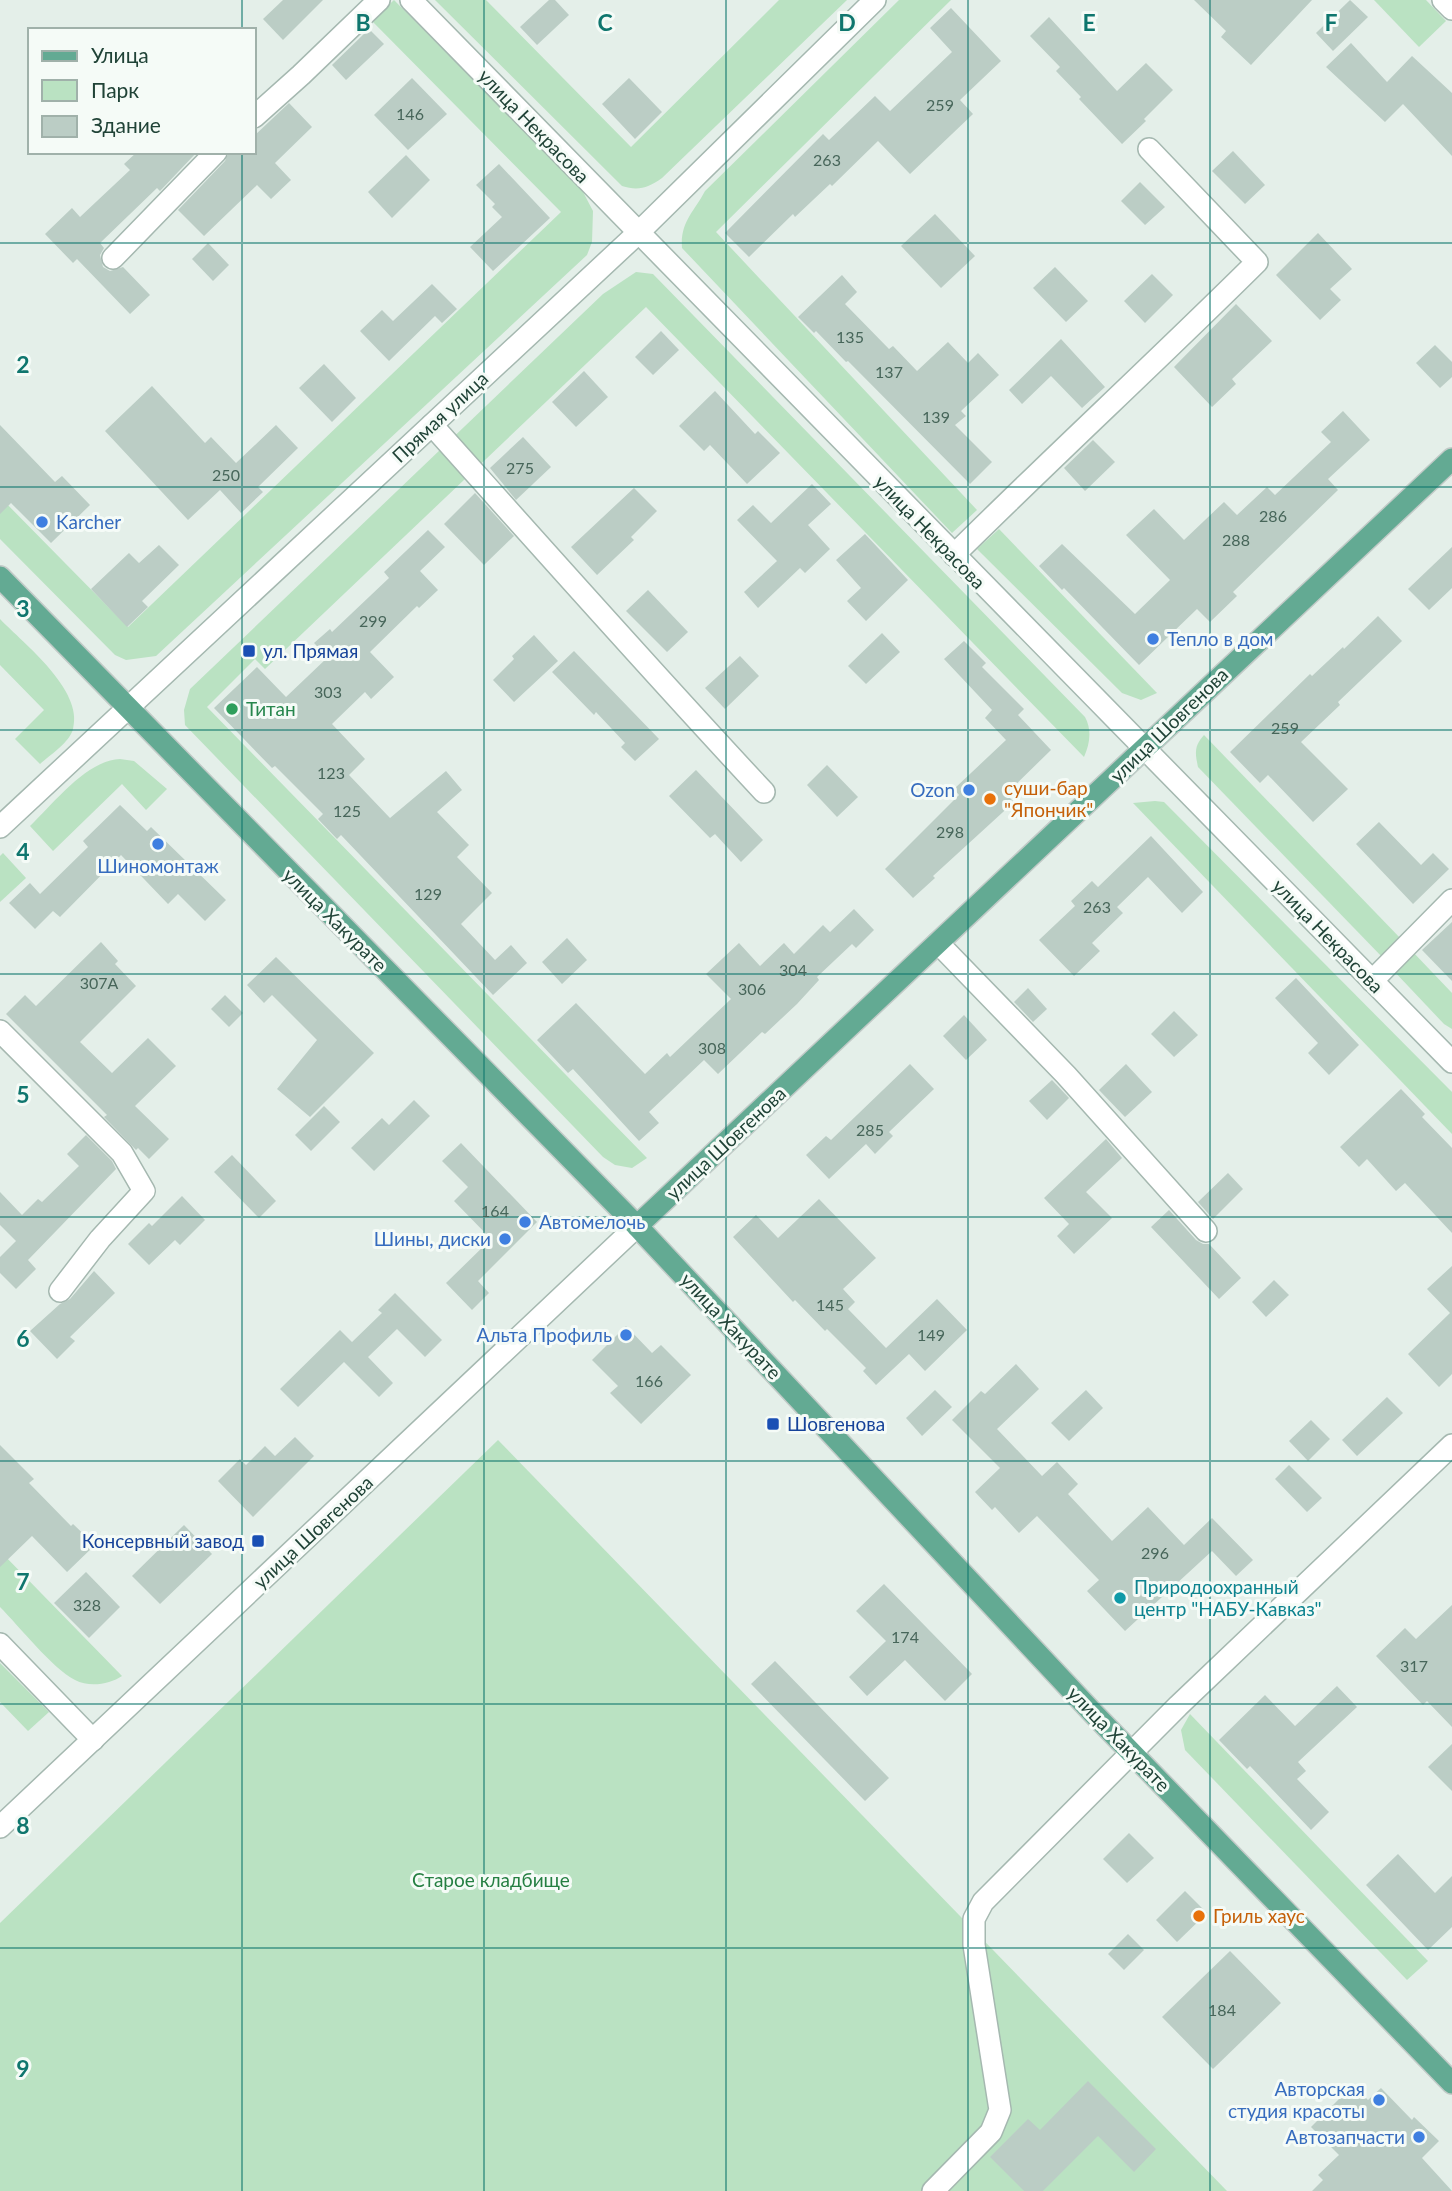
<svg xmlns="http://www.w3.org/2000/svg" width="1452" height="2191" viewBox="0 0 1452 2191" font-family="Lato,sans-serif">
  <style>
    .green { fill: #bae2c2 }
    .building { fill: #bbcdc5 }
    .lines { fill: none; stroke-linecap: round; stroke-linejoin: round }
    .minor-casing { stroke: #a5b8b0; stroke-width: 24 }
    .major-casing { stroke: #c1cac7; stroke-width: 24 }
    .minor { stroke: #fff; stroke-width: 21 }
    .major { stroke: #63aa93; stroke-width: 21 }
    .grid { fill: none; stroke: #0f766e; stroke-width: 2; stroke-opacity: 0.55 }
    .shop-dot { fill: #3f7fe0; stroke: #f5fbf7; stroke-width: 2.5 }
    .transit-dot { fill: #1a4fb4; stroke: #f5fbf7; stroke-width: 2.5 }
    .leisure-dot { fill: #2e9e5b; stroke: #f5fbf7; stroke-width: 2.5 }
    .food-dot { fill: #e8710a; stroke: #f5fbf7; stroke-width: 2.5 }
    .culture-dot { fill: #0f9aa8; stroke: #f5fbf7; stroke-width: 2.5 }
    .labels { text-anchor: middle; stroke-width: 6; stroke-linejoin: round; paint-order: stroke }
    .number-label { font-size: 16px; fill: #47665a }
    .street-label { font-size: 19px; fill: #204337; stroke: #f5fbf7 }
    .shop-label { font-size: 19px; fill: #366cbe; stroke: #f5fbf7; text-anchor: end }
    .transit-label { font-size: 19px; fill: #164399; stroke: #f5fbf7; text-anchor: start }
    .leisure-label { font-size: 19px; fill: #27864d; stroke: #f5fbf7; text-anchor: start }
    .food-label { font-size: 19px; fill: #c56008; stroke: #f5fbf7; text-anchor: start }
    .culture-label { font-size: 19px; fill: #0d838f; stroke: #f5fbf7; text-anchor: start }
    .park-label { font-size: 19px; fill: #257f42; stroke: #f5fbf7 }
    .grid-label { font-size: 23px; text-anchor: middle; font-weight: bold; fill: #0f766e; stroke: #f5fbf7; stroke-width: 6; stroke-linejoin: round; paint-order: stroke }
  </style>
  <rect width="100%" height="100%" fill="#e4efe9"/>
  <!-- green -->
  <g class="green">
    <polygon points="394,0 582,190 593,211 592,242 587,255 156,656 126,660 115,655 0,539 0,497 128,627 561,212 372,21"/>
    <path d="M435,0H486L631,147L779,0H847L662,178C648,188 638,191 622,186Z"/>
    <path d="M899,0H951L716,232L977,510L952,533L682,248C680,222 694,212 705,191Z"/>
    <polygon points="1374,0 1426,0 1446,21 1419,47"/>
    <path d="M636,272L653,274L1085,717C1092,730 1090,743 1084,757L646,307L265,669L255,659L207,707L647,1158L632,1168L615,1165L603,1157L185,725L184,710L190,689L603,294Z"/>
    <polygon points="999,529 1157,693 1141,700 1122,693 977,549"/>
    <path d="M0,619C24,644 84,690 73,729C70,742 50,755 40,764L15,739L44,710L0,665Z"/>
    <path d="M1204,735L1403,941L1384,959L1198,767C1195,753 1194,746 1204,735Z"/>
    <path d="M120,759L134,761L167,789L146,810L122,784L53,851L30,826C54,803 87,760 120,759Z"/>
    <polygon points="1155,801 1164,802 1452,1092 1452,1134 1133,803"/>
    <polygon points="3,853 26,878 0,902 0,856"/>
    <polygon points="1411,950 1452,993 1452,1029 1444,1024 1392,969"/>
    <polygon points="498,1440 1227,2191 0,2191 0,1923"/>
    <path d="M0,1551L122,1676C110,1684 90,1688 75,1680C53,1669 19,1626 0,1607Z"/>
    <polygon points="0,1663 49,1712 28,1731 0,1702"/>
    <polygon points="1190,1714 1428,1961 1407,1980 1185,1750 1181,1730"/>
  </g>
  <!-- building -->
  <g class="building">
    <polygon points="283,0 323,0 283,40 263,19"/>
    <polygon points="549,0 555,0 569,15 537,45 520,27"/>
    <polygon points="1194,0 1312,0 1251,65 1221,37 1226,31"/>
    <polygon points="1350,0 1368,17 1333,51 1316,33"/>
    <polygon points="951,8 1001,61 960,100 973,114 910,174 878,141 832,186 830,184 795,217 793,214 749,257 725,233 823,134 829,140 875,96 890,111 952,52 930,28"/>
    <polygon points="1049,17 1117,91 1146,63 1173,90 1144,119 1146,121 1122,144 1079,99 1081,97 1056,71 1060,67 1030,36"/>
    <polygon points="369,29 384,44 346,80 332,65"/>
    <polygon points="1351,43 1387,82 1412,56 1452,93 1452,156 1403,104 1385,122 1326,67"/>
    <polygon points="412,78 447,114 408,150 374,115"/>
    <polygon points="629,78 662,112 635,139 602,104"/>
    <polygon points="289,103 312,127 275,163 291,180 271,199 257,185 204,236 178,210 225,161 229,152 254,152 254,136"/>
    <polygon points="1233,151 1265,185 1245,204 1212,171"/>
    <polygon points="137,152 197,152 160,191 157,188 100,243 104,248 100,255 103,267 110,271 123,267 150,295 130,314 77,259 73,263 45,234 72,208 80,217 130,170 124,164"/>
    <polygon points="406,155 430,180 392,218 368,192"/>
    <polygon points="499,164 550,218 493,271 470,247 502,217 492,207 495,204 476,185"/>
    <polygon points="1140,182 1165,207 1145,225 1121,201"/>
    <polygon points="935,214 975,256 941,288 901,246"/>
    <polygon points="1318,233 1352,269 1330,289 1341,300 1320,320 1276,275"/>
    <polygon points="208,243 229,265 213,281 192,259"/>
    <polygon points="1055,267 1088,301 1066,322 1033,288"/>
    <polygon points="1152,274 1173,295 1145,323 1124,301"/>
    <polygon points="842,275 857,292 845,304 889,349 893,346 917,371 948,342 968,363 978,353 999,375 961,411 966,416 955,425 992,462 970,484 848,361 846,362 816,331 814,333 798,317"/>
    <polygon points="432,284 457,309 442,323 435,316 389,361 360,331 382,310 393,321"/>
    <polygon points="1236,304 1272,341 1232,379 1236,384 1212,407 1174,367"/>
    <polygon points="661,331 679,350 653,375 635,357"/>
    <polygon points="1061,339 1105,387 1082,408 1051,376 1022,404 1009,390"/>
    <polygon points="1435,345 1452,362 1452,377 1440,388 1416,363"/>
    <polygon points="324,364 356,398 332,422 299,388"/>
    <polygon points="584,371 608,397 576,427 552,402"/>
    <polygon points="152,386 205,443 211,437 236,463 276,425 298,448 258,487 263,492 241,513 220,490 188,520 105,431"/>
    <polygon points="715,391 755,434 758,431 780,453 747,484 710,445 704,451 679,426"/>
    <polygon points="1343,411 1370,440 1328,479 1338,490 1233,592 1237,596 1210,622 1197,609 1139,665 1064,588 1062,590 1039,566 1062,544 1135,614 1170,580 1126,535 1154,509 1184,540 1224,502 1237,515 1267,487 1275,495 1331,442 1321,432"/>
    <polygon points="0,425 55,482 62,476 90,505 51,543 11,503 0,514"/>
    <polygon points="523,437 551,467 516,500 490,468"/>
    <polygon points="1093,440 1115,462 1085,491 1064,468"/>
    <polygon points="812,484 831,504 808,525 830,549 805,573 800,568 758,608 744,592 777,561 737,520 753,505 771,523"/>
    <polygon points="634,488 657,511 631,537 634,540 597,575 571,547"/>
    <polygon points="475,493 514,536 484,565 444,524"/>
    <polygon points="428,530 445,547 420,571 438,590 419,608 417,606 370,652 394,677 371,699 365,692 332,724 365,759 349,775 390,818 446,771 462,790 437,812 469,845 457,857 492,893 461,924 495,960 511,945 527,963 493,995 341,835 337,839 318,819 323,814 275,766 272,768 214,708 257,667 286,697 328,657 314,643 330,629 332,632 389,578 384,572"/>
    <polygon points="865,534 908,580 866,621 847,601 861,588 836,560"/>
    <polygon points="159,545 179,565 142,601 148,607 127,627 91,589 129,553 139,563"/>
    <polygon points="1452,547 1452,588 1429,610 1408,589"/>
    <polygon points="648,590 688,632 667,652 626,611"/>
    <polygon points="1378,616 1402,641 1338,702 1340,705 1301,742 1348,789 1313,822 1268,775 1260,783 1230,752 1310,674 1312,676 1343,647 1344,649"/>
    <polygon points="882,633 900,652 866,684 848,666"/>
    <polygon points="534,635 558,661 514,702 493,680 514,659 512,656"/>
    <polygon points="964,641 986,663 982,667 1024,709 1018,715 1051,750 1006,794 1014,802 933,876 935,878 913,898 885,869 959,795 954,789 1006,740 985,718 992,710 944,659"/>
    <polygon points="574,651 659,739 635,761 621,747 625,743 596,712 594,715 552,672"/>
    <polygon points="740,656 759,676 725,709 705,688"/>
    <polygon points="827,765 858,797 837,817 807,785"/>
    <polygon points="696,770 763,840 741,862 715,834 710,838 669,796"/>
    <polygon points="120,805 147,831 151,827 226,900 205,921 178,894 168,904 121,855 60,917 53,911 35,929 9,903 30,883 40,894 88,847 83,841"/>
    <polygon points="1379,822 1421,865 1433,853 1449,869 1413,904 1356,844"/>
    <polygon points="1151,836 1203,892 1182,913 1148,877 1117,907 1123,913 1092,943 1100,951 1074,976 1039,940 1075,906 1071,901 1092,881 1098,887"/>
    <polygon points="854,909 874,930 856,948 852,944 817,977 819,980 797,1004 765,1034 762,1032 718,1074 704,1060 649,1112 659,1123 639,1141 573,1069 568,1073 537,1040 576,1003 645,1074 667,1053 670,1057 731,999 706,974 739,943 760,966 784,943 794,954 823,925 830,932"/>
    <polygon points="1452,922 1452,981 1422,950"/>
    <polygon points="567,938 587,960 562,984 542,962"/>
    <polygon points="101,942 118,961 115,964 136,986 80,1042 112,1073 148,1038 176,1066 135,1106 169,1139 149,1159 138,1148 136,1150 104,1117 107,1115 6,1014 25,995 36,1006"/>
    <polygon points="276,957 374,1053 310,1117 277,1089 317,1040 272,995 264,1003 247,985"/>
    <polygon points="1296,978 1359,1045 1329,1075 1308,1053 1318,1043 1275,998"/>
    <polygon points="1028,988 1047,1009 1033,1022 1014,1002"/>
    <polygon points="225,995 243,1013 229,1027 211,1009"/>
    <polygon points="1174,1011 1198,1035 1174,1057 1151,1034"/>
    <polygon points="964,1015 987,1040 966,1060 943,1036"/>
    <polygon points="910,1064 934,1089 889,1132 893,1136 875,1154 866,1144 829,1179 806,1155 826,1136 831,1140"/>
    <polygon points="1126,1064 1152,1092 1125,1117 1099,1090"/>
    <polygon points="1052,1080 1069,1098 1047,1120 1029,1101"/>
    <polygon points="1401,1089 1425,1114 1422,1117 1452,1148 1452,1233 1405,1183 1396,1191 1367,1159 1359,1167 1340,1147"/>
    <polygon points="414,1100 430,1116 374,1171 351,1148 382,1118 389,1125"/>
    <polygon points="324,1106 340,1122 311,1151 295,1135"/>
    <polygon points="86,1135 112,1161 116,1169 28,1260 36,1269 16,1289 0,1273 0,1257 16,1241 0,1225 0,1192 22,1215 38,1199 42,1202 79,1166 67,1154"/>
    <polygon points="1106,1139 1122,1158 1086,1192 1112,1218 1074,1254 1057,1236 1069,1224 1044,1198"/>
    <polygon points="461,1143 537,1222 478,1281 489,1293 472,1310 446,1283 491,1239 454,1201 468,1187 442,1161"/>
    <polygon points="232,1155 276,1201 259,1218 214,1172"/>
    <polygon points="1228,1173 1243,1189 1213,1219 1198,1202"/>
    <polygon points="182,1196 205,1220 180,1245 175,1240 149,1265 128,1244 149,1223 152,1226"/>
    <polygon points="819,1199 876,1258 843,1289 855,1302 848,1309 886,1348 937,1299 967,1330 925,1371 909,1354 876,1385 863,1371 866,1368 827,1329 825,1331 795,1300 793,1302 733,1237 756,1215 778,1238"/>
    <polygon points="1169,1210 1196,1240 1203,1244 1209,1244 1241,1278 1219,1299 1151,1227"/>
    <polygon points="1452,1266 1452,1374 1439,1387 1408,1354 1450,1313 1427,1289"/>
    <polygon points="94,1271 115,1293 70,1337 75,1341 57,1359 30,1331 60,1304 70,1299"/>
    <polygon points="1274,1280 1289,1295 1266,1317 1252,1302"/>
    <polygon points="395,1293 442,1340 425,1357 397,1329 368,1357 393,1383 379,1397 344,1362 298,1407 280,1389 340,1330 352,1342 382,1313 378,1310"/>
    <polygon points="626,1326 652,1353 661,1345 691,1375 641,1424 610,1393 618,1386 592,1360"/>
    <polygon points="1016,1364 1039,1389 997,1429 1042,1476 1057,1462 1078,1484 1068,1494 1112,1541 1148,1507 1184,1545 1212,1518 1253,1560 1236,1576 1212,1551 1125,1631 1087,1591 1099,1580 1037,1516 1019,1533 995,1507 992,1510 975,1492 1000,1468 952,1420 981,1391 985,1394"/>
    <polygon points="935,1390 952,1407 922,1436 906,1418"/>
    <polygon points="1086,1390 1103,1408 1069,1441 1051,1423"/>
    <polygon points="1387,1397 1403,1413 1357,1456 1342,1440"/>
    <polygon points="1311,1420 1330,1439 1308,1461 1289,1441"/>
    <polygon points="295,1437 314,1456 253,1517 218,1481 240,1459 246,1465 265,1446 275,1456"/>
    <polygon points="0,1445 34,1479 29,1483 71,1526 73,1524 95,1545 67,1572 32,1536 0,1567"/>
    <polygon points="1289,1465 1322,1498 1307,1512 1275,1479"/>
    <polygon points="184,1525 212,1554 160,1604 132,1576"/>
    <polygon points="86,1572 120,1607 89,1638 54,1603"/>
    <polygon points="884,1584 972,1674 945,1701 905,1660 867,1696 849,1677 886,1641 856,1611"/>
    <polygon points="1452,1605 1452,1727 1427,1701 1423,1705 1376,1656 1405,1628 1416,1639"/>
    <polygon points="775,1661 889,1778 865,1801 751,1684"/>
    <polygon points="1337,1686 1357,1707 1298,1762 1306,1771 1297,1779 1329,1812 1311,1830 1250,1766 1247,1769 1219,1740 1265,1695 1295,1726"/>
    <polygon points="1452,1744 1452,1791 1428,1767"/>
    <polygon points="1129,1833 1154,1858 1127,1883 1103,1859"/>
    <polygon points="1398,1854 1435,1893 1452,1876 1452,1927 1428,1950 1366,1885"/>
    <polygon points="1185,1891 1207,1913 1177,1942 1156,1920"/>
    <polygon points="1128,1934 1144,1950 1124,1970 1108,1954"/>
    <polygon points="1230,1951 1281,2003 1213,2069 1162,2017"/>
    <polygon points="1088,2081 1156,2149 1134,2172 1098,2136 1043,2191 1024,2191 990,2157 1028,2119 1040,2130"/>
    <polygon points="1353,2085 1368,2100 1381,2088 1412,2120 1414,2117 1439,2141 1422,2158 1452,2191 1312,2191 1323,2180 1318,2175 1339,2155 1311,2127"/>
  </g>
  <g class="lines">
    <!-- minor casing -->
    <g class="minor-casing">
      <g id="minor">
        <polyline points="411,0 1452,1062"/>
        <polyline points="1443,0 1452,9"/>
        <polyline points="254,117 301,75 379,0"/>
        <polyline points="113,258 216,152"/>
        <path d="M432,425C542,548 651,671 764,792"/>
        <path d="M954,555C1054,456 1157,361 1257,262L1149,149"/>
        <polyline points="0,827 638,233 875,0"/>
        <polyline points="938,943 1066,1075 1206,1231"/>
        <polyline points="1372,981 1452,900"/>
        <polyline points="0,1031 122,1153 144,1191 100,1239 60,1291"/>
        <polyline points="0,1644 93,1740"/>
        <polyline points="0,1827 637,1226"/>
        <polyline points="933,2191 991,2132 1000,2110 974,1945 974,1919 983,1902 1178,1706 1452,1445"/>
      </g>
    </g>
    <!-- major casing -->
    <g class="major-casing">
      <g id="major">
        <polyline points="0,577 637,1226 1093,1713 1452,2083"/>
        <polyline points="637,1226 1452,459"/>
      </g>
    </g>
    <!-- minor -->
    <use href="#minor" class="minor"/>
    <!-- major -->
    <use href="#major" class="major"/>
  </g>
  <!-- grid -->
  <path class="grid" d="M242,0V30M484,0V2191M726,0V2191M968,0V2191M1210,0V2191M242,152V2191M0,243H1452M0,487H1452M0,730H1452M0,974H1452M0,1217H1452M0,1461H1452M0,1704H1452M0,1948H1452"/>
  <!-- markers -->
  <g class="shop-dot">
    <circle cx="42" cy="522" r="7"/>
    <circle cx="1153" cy="639" r="7"/>
    <circle cx="969" cy="790" r="7"/>
    <circle cx="158" cy="844" r="7"/>
    <circle cx="525" cy="1222" r="7"/>
    <circle cx="505" cy="1239" r="7"/>
    <circle cx="626" cy="1335" r="7"/>
    <circle cx="1379" cy="2100" r="7"/>
    <circle cx="1419" cy="2137" r="7"/>
  </g>
  <g class="transit-dot">
    <rect x="242" y="644" width="14" height="14" rx="3.5"/>
    <rect x="766" y="1417" width="14" height="14" rx="3.5"/>
    <rect x="251" y="1534" width="14" height="14" rx="3.5"/>
  </g>
  <circle class="leisure-dot" cx="232" cy="709" r="7"/>
  <g class="food-dot">
    <circle cx="990" cy="799" r="7"/>
    <circle cx="1199" cy="1916" r="7"/>
  </g>
  <circle class="culture-dot" cx="1120" cy="1598" r="7"/>
  <g class="labels">
    <!-- number labels -->
    <g class="number-label">
      <text x="940" y="111">259</text>
      <text x="410" y="120">146</text>
      <text x="827" y="166">263</text>
      <text x="850" y="343">135</text>
      <text x="889" y="378">137</text>
      <text x="936" y="423">139</text>
      <text x="520" y="474">275</text>
      <text x="226" y="481">250</text>
      <text x="1273" y="522">286</text>
      <text x="1236" y="546">288</text>
      <text x="373" y="627">299</text>
      <text x="328" y="698">303</text>
      <text x="1285" y="734">259</text>
      <text x="331" y="779">123</text>
      <text x="347" y="817">125</text>
      <text x="950" y="838">298</text>
      <text x="428" y="900">129</text>
      <text x="1097" y="913">263</text>
      <text x="793" y="976">304</text>
      <text x="99" y="989">307А</text>
      <text x="752" y="995">306</text>
      <text x="712" y="1054">308</text>
      <text x="870" y="1136">285</text>
      <text x="495" y="1217">164</text>
      <text x="830" y="1311">145</text>
      <text x="931" y="1341">149</text>
      <text x="649" y="1387">166</text>
      <text x="1155" y="1559">296</text>
      <text x="87" y="1611">328</text>
      <text x="905" y="1643">174</text>
      <text x="1414" y="1672">317</text>
      <text x="1222" y="2016">184</text>
    </g>
    <!-- street labels -->
    <g class="street-label">
      <text transform="translate(534 126) rotate(46)" y="7">улица Некрасова</text>
      <text transform="translate(440 417) rotate(-43)" y="7">Прямая улица</text>
      <text transform="translate(930 532) rotate(46)" y="7">улица Некрасова</text>
      <text transform="translate(1169 725) rotate(-44)" y="7">улица Шовгенова</text>
      <text transform="translate(335 920) rotate(45)" y="7">улица Хакурате</text>
      <text transform="translate(1328 936) rotate(46)" y="7">улица Некрасова</text>
      <text transform="translate(726 1143) rotate(-43)" y="7">улица Шовгенова</text>
      <text transform="translate(731 1326) rotate(47)" y="7">улица Хакурате</text>
      <text transform="translate(313 1532) rotate(-43)" y="7">улица Шовгенова</text>
      <text transform="translate(1119 1739) rotate(46)" y="7">улица Хакурате</text>
    </g>
    <!-- shop labels -->
    <g class="shop-label">
      <text x="56" y="529" text-anchor="start">Karcher</text>
      <text x="1167" y="646" text-anchor="start">Тепло в дом</text>
      <text x="955" y="797">Ozon</text>
      <text x="158" y="873" text-anchor="middle">Шиномонтаж</text>
      <text x="539" y="1229" text-anchor="start">Автомелочь</text>
      <text x="491" y="1246">Шины, диски</text>
      <text x="612" y="1342">Альта Профиль</text>
      <text x="1365" y="2096">Авторская<tspan x="1365" dy="22">студия красоты</tspan></text>
      <text x="1405" y="2144">Автозапчасти</text>
    </g>
    <!-- transit labels -->
    <g class="transit-label">
      <text x="263" y="658">ул. Прямая</text>
      <text x="787" y="1431">Шовгенова</text>
      <text x="244" y="1548" text-anchor="end">Консервный завод</text>
    </g>
    <!-- leisure labels -->
    <g class="leisure-label">
      <text x="246" y="716">Титан</text>
    </g>
    <!-- food labels -->
    <g class="food-label">
      <text x="1004" y="795">суши-бар<tspan x="1004" dy="22">"Япончик"</tspan></text>
      <text x="1213" y="1923">Гриль хаус</text>
    </g>
    <!-- culture labels -->
    <g class="culture-label">
      <text x="1134" y="1594">Природоохранный<tspan x="1134" dy="22">центр "НАБУ-Кавказ"</tspan></text>
    </g>
    <!-- park labels -->
    <g class="park-label">
      <text x="491" y="1887">Старое кладбище</text>
    </g>
  </g>
  <g class="grid-label">
    <text x="363" y="31">B</text>
    <text x="605" y="31">C</text>
    <text x="847" y="31">D</text>
    <text x="1089" y="31">E</text>
    <text x="1331" y="31">F</text>
    <text x="23" y="373">2</text>
    <text x="23" y="617">3</text>
    <text x="23" y="860">4</text>
    <text x="23" y="1103">5</text>
    <text x="23" y="1347">6</text>
    <text x="23" y="1590">7</text>
    <text x="23" y="1834">8</text>
    <text x="23" y="2077">9</text>
  </g>
  <!-- legend -->
  <rect x="28" y="28" width="228" height="126" fill="#f5fbf7" stroke="#a0b1aa" stroke-width="2"/>
  <rect x="42" y="51" width="35" height="10" fill="#63aa93" stroke="#a0b1aa" stroke-width="2"/>
  <text x="91" y="63" font-size="21" fill="#204337">Улица</text>
  <rect x="42" y="80" width="35" height="21" fill="#bae2c2" stroke="#a0b1aa" stroke-width="2"/>
  <text x="91" y="98" font-size="21" fill="#204337">Парк</text>
  <rect x="42" y="116" width="35" height="21" fill="#bbcdc5" stroke="#a0b1aa" stroke-width="2"/>
  <text x="91" y="133" font-size="21" fill="#204337">Здание</text>
</svg>
